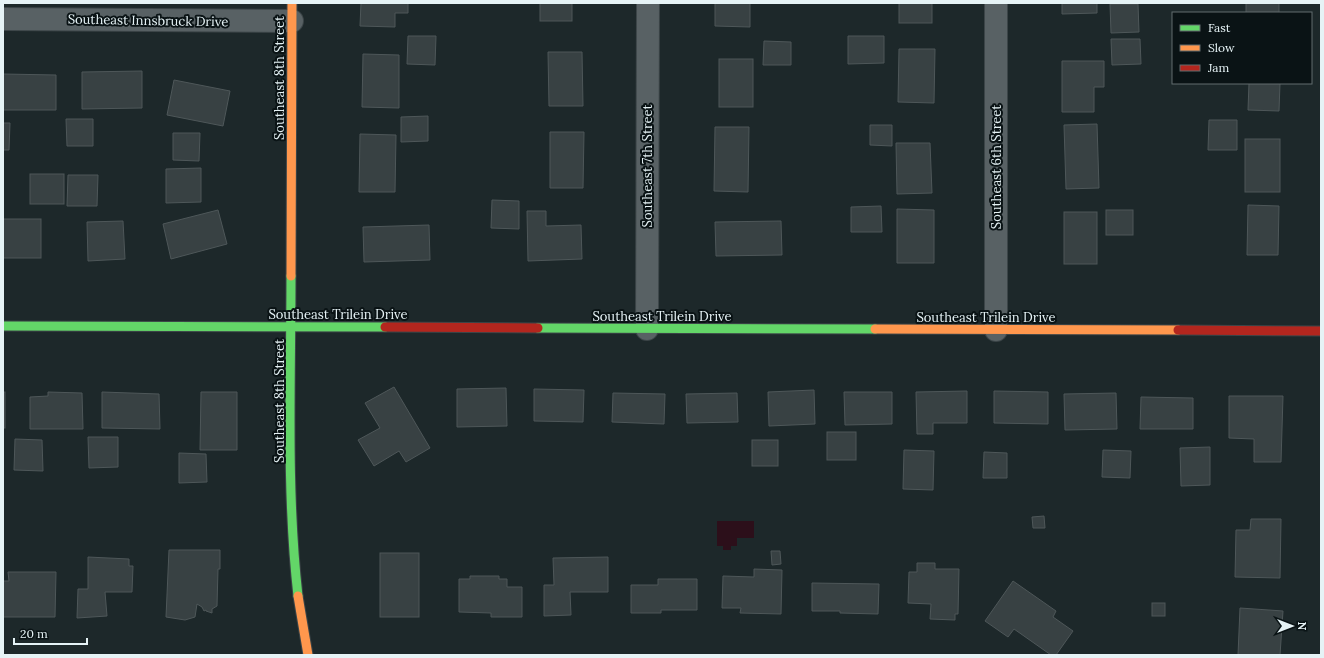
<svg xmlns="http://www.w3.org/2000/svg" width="1324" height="658" viewBox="0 0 1324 658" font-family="Lora,serif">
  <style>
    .water { fill: #2c0f1a }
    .building { fill: #384143; stroke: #4e5759 }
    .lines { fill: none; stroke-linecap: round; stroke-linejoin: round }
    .street-casing { stroke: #3c4548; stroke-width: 24 }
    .fast-casing { stroke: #3c4548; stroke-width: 11 }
    .slow-casing { stroke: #3c4548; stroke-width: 11 }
    .jam-casing { stroke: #3c4548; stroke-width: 11 }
    .street { stroke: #586164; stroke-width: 22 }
    .fast { stroke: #63d668; stroke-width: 9 }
    .slow { stroke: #ff974d; stroke-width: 9 }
    .jam { stroke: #b3261e; stroke-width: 9 }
    .labels { text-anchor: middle; stroke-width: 4; stroke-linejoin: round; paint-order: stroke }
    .street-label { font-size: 13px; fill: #e6f3f6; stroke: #0a1315 }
  </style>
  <rect width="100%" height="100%" fill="#1d282a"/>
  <!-- water -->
  <polygon class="water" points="717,521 754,521 754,538 737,538 737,546 731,546 731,550 723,550 723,546 717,546"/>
  <!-- building -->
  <g class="building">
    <polygon points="361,3 408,3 408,13 395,13 395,27 360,26"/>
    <rect x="540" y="3" width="32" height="18"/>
    <polygon points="715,3 750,3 750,27 715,26"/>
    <rect x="899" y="3" width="33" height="20"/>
    <polygon points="1062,3 1097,3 1097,13 1062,14"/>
    <rect x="1246" y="3" width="33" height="10"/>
    <polygon points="1110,4 1138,4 1139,32 1111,33"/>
    <polygon points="408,36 436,36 435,65 407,64"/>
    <polygon points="848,36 884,36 884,63 848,64"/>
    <polygon points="1111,39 1140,39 1141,64 1112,65"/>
    <polygon points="764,41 791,42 791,65 763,65"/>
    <polygon points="899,49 935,49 934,103 898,102"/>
    <polygon points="548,52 582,52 583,106 549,106"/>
    <polygon points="363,54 399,55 399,108 362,107"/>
    <rect x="719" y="59" width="34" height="48"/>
    <polygon points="1062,61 1104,61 1104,87 1094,87 1094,112 1062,112"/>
    <polygon points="142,71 142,108 82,109 82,72"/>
    <polygon points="3,74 56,75 56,110 3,110"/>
    <polygon points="174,80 230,91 223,126 167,115"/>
    <polygon points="1249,83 1280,83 1279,111 1248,110"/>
    <polygon points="428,116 428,141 401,142 401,117"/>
    <polygon points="66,119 93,119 93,146 67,146"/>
    <polygon points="1209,120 1237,120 1237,150 1208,150"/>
    <polygon points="3,123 10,123 9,150 3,150"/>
    <polygon points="1097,124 1099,188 1066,189 1064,125"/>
    <polygon points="870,125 892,125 892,146 870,145"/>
    <polygon points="715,127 749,127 748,192 714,191"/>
    <polygon points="550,132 584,132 583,188 550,188"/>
    <polygon points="173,133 200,133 199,161 173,160"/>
    <polygon points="360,134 396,135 395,192 359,192"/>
    <rect x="1245" y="139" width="35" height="53"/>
    <polygon points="896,143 930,143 932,193 897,194"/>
    <polygon points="201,168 201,202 166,203 166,169"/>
    <rect x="30" y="174" width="34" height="30"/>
    <polygon points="68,175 98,175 97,206 67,206"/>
    <polygon points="492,200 519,201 519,229 491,228"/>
    <polygon points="1248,205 1279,206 1278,255 1247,255"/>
    <polygon points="881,206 882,232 851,232 851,207"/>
    <polygon points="897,209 934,210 934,263 897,263"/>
    <polygon points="218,210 227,244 171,259 163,224"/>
    <rect x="1106" y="210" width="27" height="25"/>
    <polygon points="527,211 546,211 546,226 581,225 582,259 528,261"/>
    <rect x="1064" y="212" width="33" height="52"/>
    <rect x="3" y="219" width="38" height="39"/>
    <polygon points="123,221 125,259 88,261 87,222"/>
    <polygon points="781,221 782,255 716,256 715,222"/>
    <polygon points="429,225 430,260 364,262 363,227"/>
    <polygon points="394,387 430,448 406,462 399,451 374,466 358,440 380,428 365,403"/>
    <polygon points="506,388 507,426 457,427 457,389"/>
    <polygon points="534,389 584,390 583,422 534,421"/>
    <polygon points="814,390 815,424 769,426 768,392"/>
    <polygon points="967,391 967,423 933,423 933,434 917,434 916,392"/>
    <polygon points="994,391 1048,392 1048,424 994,423"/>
    <rect x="3" y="392" width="2" height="36"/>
    <polygon points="48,392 82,393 83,429 30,429 30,397 48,396"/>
    <polygon points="102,392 159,394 160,429 102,428"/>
    <polygon points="201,392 237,392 237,450 200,450"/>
    <polygon points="844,392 892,392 892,424 845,425"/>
    <polygon points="613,393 665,394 664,424 612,422"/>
    <polygon points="737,393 738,422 687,423 686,394"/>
    <polygon points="1116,393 1117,429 1065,430 1064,394"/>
    <polygon points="1229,396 1283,396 1281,462 1254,462 1254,439 1229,438"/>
    <polygon points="1141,397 1193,398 1193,429 1140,429"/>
    <rect x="827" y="432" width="29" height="28"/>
    <polygon points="88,437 118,437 118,467 89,468"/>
    <polygon points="15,439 42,440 43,471 14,470"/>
    <rect x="752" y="440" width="26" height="26"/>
    <polygon points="1210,447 1210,485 1181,486 1180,448"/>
    <polygon points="904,450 934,451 933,490 903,489"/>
    <polygon points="1103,450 1131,451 1130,478 1102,477"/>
    <polygon points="984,452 1007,453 1007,478 983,478"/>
    <polygon points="179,453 206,454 207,482 179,483"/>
    <polygon points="1044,516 1045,528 1033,528 1032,517"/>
    <polygon points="1251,519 1281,519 1280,578 1235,577 1236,530 1250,530"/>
    <polygon points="169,550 220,550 220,569 218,569 217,606 212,609 212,613 206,611 206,610 204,611 202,607 197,604 195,617 185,620 166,617"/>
    <polygon points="771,551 780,551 781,564 772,565"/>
    <rect x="380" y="553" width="39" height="64"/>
    <polygon points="88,557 129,559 129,566 133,566 132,592 105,592 107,616 77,618 78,589 88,589"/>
    <polygon points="608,557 608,592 570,592 571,615 544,616 544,585 554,585 553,558"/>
    <polygon points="917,563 935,563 935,569 959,569 958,614 955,614 955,620 930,619 931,604 908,603 909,572 917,572"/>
    <polygon points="754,569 782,570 781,614 740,613 741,608 722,608 723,576 754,577"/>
    <polygon points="8,572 56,572 55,617 3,617 3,581 9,581"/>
    <polygon points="470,576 499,576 499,579 507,579 507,587 522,587 522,617 491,617 491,613 459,612 459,579 470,579"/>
    <polygon points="658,579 697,579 697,610 661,610 661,613 631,613 631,585 658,585"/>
    <polygon points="1013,581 1056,611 1053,617 1073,631 1056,655 1051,655 1014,629 1008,637 985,621"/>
    <polygon points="812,583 879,584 878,614 840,613 840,611 812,611"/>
    <rect x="1152" y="603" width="13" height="13"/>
    <polygon points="1240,608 1283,611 1280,655 1238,655"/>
  </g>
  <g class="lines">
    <!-- street casing -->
    <g class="street-casing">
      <g id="street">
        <polyline points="3,19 292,21"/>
        <polyline points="647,329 648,3"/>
        <polyline points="996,330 996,3"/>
      </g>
    </g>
    <!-- fast casing -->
    <g class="fast-casing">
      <g id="fast">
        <path d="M291,276C291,382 286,490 298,596"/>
        <polyline points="3,326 385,327"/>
        <polyline points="538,328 875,329"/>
      </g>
    </g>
    <!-- slow casing -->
    <g class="slow-casing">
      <g id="slow">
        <polyline points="291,276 292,3"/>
        <polyline points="875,329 1178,330"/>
        <polyline points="298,596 308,655"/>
      </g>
    </g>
    <!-- jam casing -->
    <g class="jam-casing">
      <g id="jam">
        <polyline points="385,327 538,328"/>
        <polyline points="1178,330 1321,331"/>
      </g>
    </g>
    <!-- street -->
    <use href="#street" class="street"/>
    <!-- fast -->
    <use href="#fast" class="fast"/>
    <!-- slow -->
    <use href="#slow" class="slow"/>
    <!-- jam -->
    <use href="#jam" class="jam"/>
  </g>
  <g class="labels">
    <!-- street labels -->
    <g class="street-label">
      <text transform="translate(148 20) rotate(1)" y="5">Southeast Innsbruck Drive</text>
      <text transform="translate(279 78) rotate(-90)" y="5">Southeast 8th Street</text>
      <text transform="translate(647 166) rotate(-90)" y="5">Southeast 7th Street</text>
      <text transform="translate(996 167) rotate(-90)" y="5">Southeast 6th Street</text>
      <text x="338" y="319">Southeast Trilein Drive</text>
      <text x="662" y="321">Southeast Trilein Drive</text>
      <text x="986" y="322">Southeast Trilein Drive</text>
      <text transform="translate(279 401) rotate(-90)" y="5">Southeast 8th Street</text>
    </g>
  </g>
  <!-- border -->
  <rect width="1324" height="658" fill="none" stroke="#e6f3f6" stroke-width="8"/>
  <!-- legend -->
  <rect x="1172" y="12" width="140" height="72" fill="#0a1315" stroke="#626d6f"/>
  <rect x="1180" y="25" width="20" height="6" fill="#63d668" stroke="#626d6f"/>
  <text x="1208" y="32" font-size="12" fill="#e6f3f6">Fast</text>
  <rect x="1180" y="45" width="20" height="6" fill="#ff974d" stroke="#626d6f"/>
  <text x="1208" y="52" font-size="12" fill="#e6f3f6">Slow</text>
  <rect x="1180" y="65" width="20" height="6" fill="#b3261e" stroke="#626d6f"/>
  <text x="1208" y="72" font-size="12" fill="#e6f3f6">Jam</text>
  <!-- north arrow -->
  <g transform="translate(1292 626) rotate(90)" stroke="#0a1315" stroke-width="3" paint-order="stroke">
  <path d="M0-3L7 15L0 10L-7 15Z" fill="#e6f3f6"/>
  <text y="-6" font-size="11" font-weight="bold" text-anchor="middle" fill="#e6f3f6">N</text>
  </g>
  <!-- scale -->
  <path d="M14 638v6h73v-6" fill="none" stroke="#e6f3f6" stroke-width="2"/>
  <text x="20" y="638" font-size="12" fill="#e6f3f6" stroke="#0a1315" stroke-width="3" paint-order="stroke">20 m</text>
</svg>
